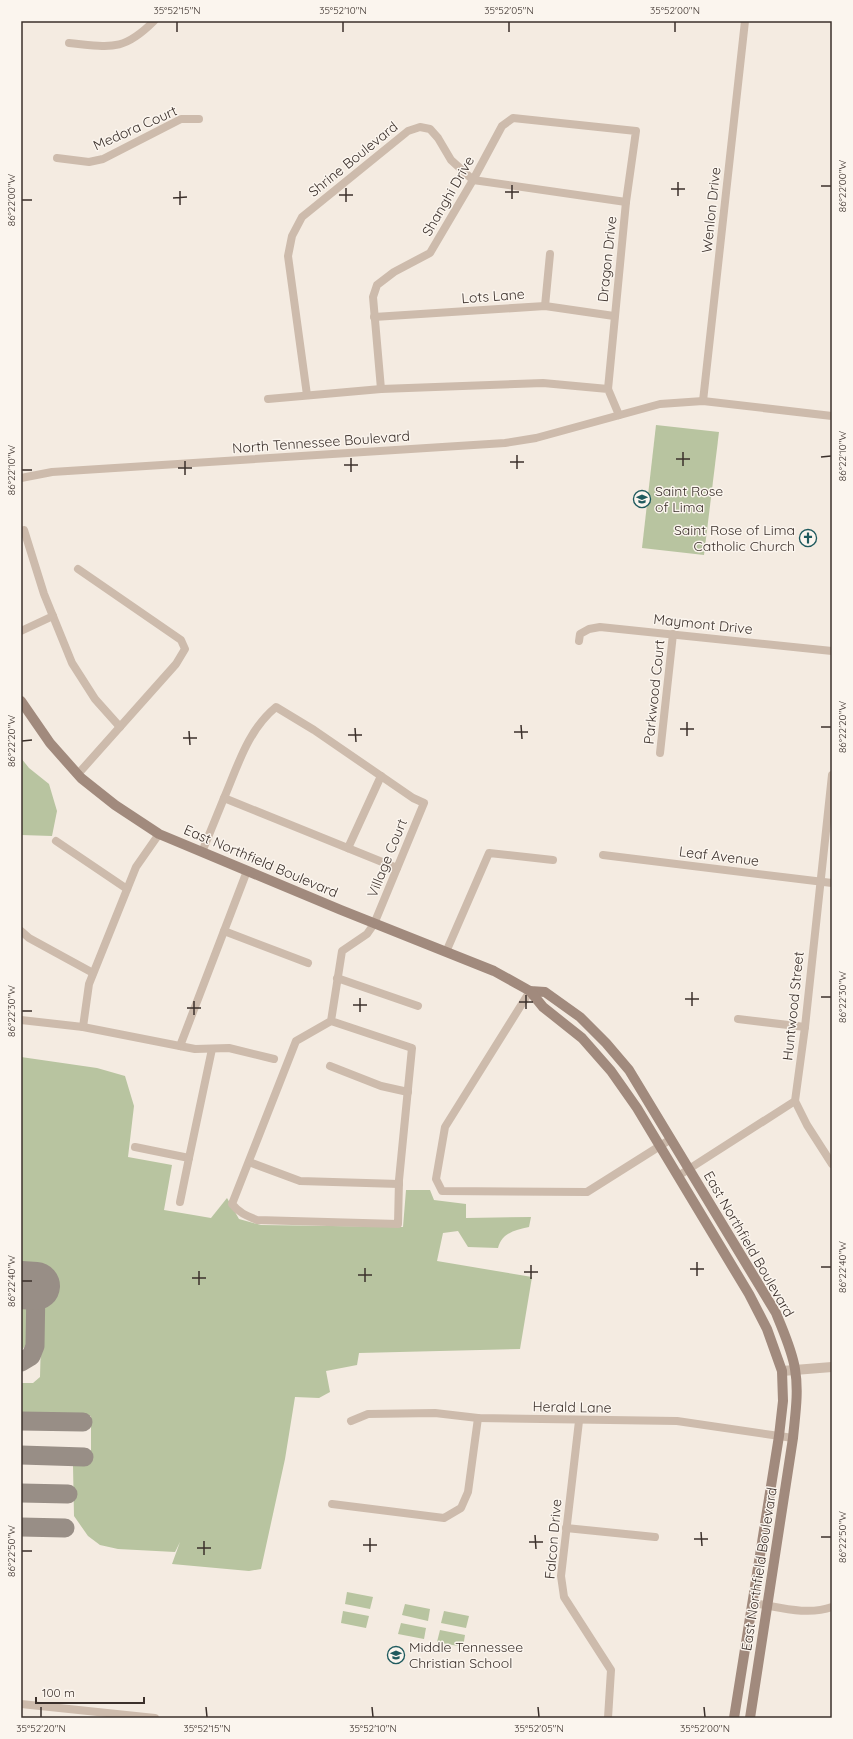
<svg xmlns="http://www.w3.org/2000/svg" width="853" height="1739" viewBox="0 0 853 1739" font-family="Quicksand,sans-serif">
  <style>
    .green { fill: #b8c4a0 }
    .lines { fill: none; stroke-linecap: round; stroke-linejoin: round }
    .taxiway { stroke: #988e86; stroke-width: 19 }
    .runway { stroke: #988e86; stroke-width: 48 }
    .minor { stroke: #cdbbac; stroke-width: 8 }
    .tertiary { stroke: #cdbbac; stroke-width: 10 }
    .secondary { stroke: #a18a7d; stroke-width: 10 }
    .ticks { fill: none; stroke: #3b302b; stroke-width: 1.5 }
    .labels { text-anchor: middle; stroke-width: 3; stroke-linejoin: round; paint-order: stroke }
    .street-label { font-size: 14px; fill: #3b302b; stroke: #fbf5ee }
    .poi-label { font-size: 14px; fill: #3b302b; stroke: #fbf5ee; text-anchor: start }
    .neatline { fill: none; stroke: #3b302b; stroke-width: 1.5 }
    .ticks-label { font-size: 10px; text-anchor: middle; fill: #3b302b }
  </style>
  <rect width="100%" height="100%" fill="#f4ebe1"/>
  <!-- green -->
  <g class="green">
    <polygon points="656,425 719,432 704,555 642,548"/>
    <polygon points="21,758 29,768 49,784 57,811 52,836 21,835"/>
    <path d="M21,1057L97,1068L125,1076L134,1106L128,1157L172,1165L164,1210L211,1218L227,1198L239,1219L261,1225L403,1227L406,1190H430L434,1200L466,1204V1218L531,1217L529,1227C515,1230 502,1233 498,1248L468,1247L458,1231L443,1233L437,1261L532,1277L520,1349L359,1353L357,1365L326,1371L330,1392L319,1398L295,1397L285,1459L261,1569L249,1571L172,1564L180,1542L175,1552L118,1549L100,1545L88,1536L74,1516L73,1466L76,1462L91,1463V1416L21,1414V1383H33L40,1377L43,1268L21,1267Z"/>
    <polygon points="21,1302 29,1311 30,1340 21,1351"/>
    <polygon points="347,1592 373,1597 370,1609 345,1604"/>
    <polygon points="405,1604 430,1609 428,1621 402,1615"/>
    <polygon points="343,1611 369,1616 366,1628 341,1623"/>
    <polygon points="444,1611 469,1616 466,1628 441,1623"/>
    <polygon points="401,1623 426,1628 424,1639 398,1634"/>
    <polygon points="440,1630 465,1635 463,1647 437,1642"/>
  </g>
  <g class="lines">
    <!-- taxiway -->
    <g class="taxiway">
      <polyline points="21,1362 31,1356 35,1346 36,1286"/>
      <polyline points="21,1421 83,1422"/>
      <polyline points="21,1455 84,1457"/>
      <polyline points="21,1493 68,1494"/>
      <polyline points="21,1527 65,1528"/>
    </g>
    <!-- runway -->
    <polyline class="runway" points="21,1285 36,1286"/>
    <!-- minor -->
    <g class="minor">
      <path d="M69,43C111,47 123,52 154,21"/>
      <polyline points="57,158 89,162 103,159 181,119 199,119"/>
      <polyline points="545,306 550,254"/>
      <polyline points="374,317 545,306 614,316"/>
      <polyline points="381,389 373,297 377,285 394,272 430,253 473,180 502,126 513,118 636,131 626,202 608,389"/>
      <polyline points="307,395 288,256 292,236 302,217 408,131 420,127 430,129 438,138 451,160 473,180 626,202"/>
      <polyline points="268,399 381,389 543,383 608,389 619,415"/>
      <polyline points="703,401 745,21"/>
      <polyline points="21,478 52,472 505,443 536,438 660,404 703,401 832,416"/>
      <polyline points="24,530 44,594 72,663 95,699 120,727"/>
      <polyline points="78,569 181,640 185,649 176,664 78,774"/>
      <polyline points="21,631 53,616"/>
      <polyline points="579,641 580,634 589,629 600,627 832,651"/>
      <polyline points="660,753 673,634"/>
      <path d="M224,798C238,765 248,730 276,707L314,730L413,798L424,803L374,924L367,934L342,951L331,1021L296,1041L232,1204C239,1213 247,1216 257,1220L398,1224L399,1180L412,1048L331,1021"/>
      <polyline points="56,841 127,889"/>
      <polyline points="348,848 381,776"/>
      <polyline points="202,852 224,798 397,868"/>
      <polyline points="603,855 832,883"/>
      <polyline points="21,931 29,938 93,973"/>
      <polyline points="224,931 308,963"/>
      <polyline points="446,952 489,853 553,860"/>
      <polyline points="337,978 418,1006"/>
      <polyline points="530,991 445,1127 436,1179 442,1191 587,1192 671,1139"/>
      <polyline points="738,1019 805,1027"/>
      <polyline points="21,1020 83,1027 195,1049 229,1048 274,1059"/>
      <polyline points="83,1027 89,984 136,867 159,834"/>
      <polyline points="180,1046 247,871"/>
      <polyline points="330,1066 381,1086 408,1092"/>
      <polyline points="795,1101 807,1125 832,1164"/>
      <polyline points="135,1147 189,1158 212,1049"/>
      <polyline points="249,1162 300,1181 399,1184"/>
      <polyline points="678,1176 795,1101 805,1027 832,775"/>
      <polyline points="180,1202 189,1158"/>
      <polyline points="351,1421 368,1414 435,1413 478,1418 677,1421 793,1438"/>
      <polyline points="579,1421 561,1576 564,1597 611,1670 608,1718"/>
      <polyline points="332,1504 444,1518 461,1508 468,1492 478,1418"/>
      <polyline points="566,1528 655,1537"/>
      <path d="M753,1603C779,1607 807,1616 832,1607"/>
      <polyline points="21,1704 155,1718"/>
    </g>
    <!-- tertiary -->
    <polyline class="tertiary" points="782,1371 832,1367"/>
    <!-- secondary -->
    <g class="secondary">
      <path d="M21,701L50,743L81,778L115,805L159,834L341,910L494,971L530,991L545,992L580,1017L606,1043L629,1070L776,1313C783,1331 792,1350 795,1369C799,1392 795,1416 793,1438L750,1718"/>
      <polyline points="530,991 543,1007 582,1038 611,1071 637,1108 749,1294 767,1329 782,1371 783,1401 779,1436 734,1718"/>
    </g>
  </g>
  <!-- ticks -->
  <path class="ticks" d="M177,22V32M343,22V32M509,22V32M675,22V32M678,182V196M512,185V199M821,186H831M346,188V202M671,189H685M180,191V205M505,192H519M339,195H353M173,198L187,197M22,200H32M683,452V466M517,455V469M821,457L831,456M351,458V472M676,459H690M185,461V475M510,462H524M344,465H358M178,468H192M22,470H32M687,722V736M521,725L522,739M821,727H831M355,728L356,742M680,729H694M189,731L190,745M514,732H528M348,735H362M183,738H197M22,741L32,740M692,992V1006M526,995V1009M821,997H831M360,998V1012M685,999H699M194,1001V1015M519,1002H533M353,1005H367M187,1008H201M22,1011H32M697,1262V1276M531,1265V1279M821,1267H831M365,1268V1282M690,1269H704M199,1271V1285M524,1272H538M358,1275H372M192,1278H206M22,1281H32M701,1532L702,1546M535,1535L536,1549M821,1537H831M370,1538V1552M694,1539H708M204,1541V1555M529,1542H543M363,1545H377M197,1548H211M22,1551H32M41,1707V1717M206,1707L207,1717M372,1707L373,1717M538,1707L539,1717M704,1707L705,1717"/>
  <!-- icons -->
  <defs>
    <g id="school-ring" transform="scale(0.9)"><circle r="9.5" fill="#fbf5ee" stroke="#1f5a5e" stroke-width="1.5"/><path d="M0-5L7-2L0 1L-7-2ZM-4 1L0 2.5L4 1V4Q0 6-4 4Z" fill="#1f5a5e"/></g>
    <g id="church-ring" transform="scale(0.9)"><circle r="9.5" fill="#fbf5ee" stroke="#1f5a5e" stroke-width="1.5"/><path d="M-1.2-6h2.4v3.5h3.3v2.4h-3.3V6h-2.4V-.1h-3.3v-2.4h3.3Z" fill="#1f5a5e"/></g>
  </defs>
  <g fill-rule="evenodd">
    <use href="#school-ring" x="642" y="499"/>
    <use href="#church-ring" x="808" y="538"/>
    <use href="#school-ring" x="396" y="1655"/>
  </g>
  <g class="labels">
    <!-- street labels -->
    <g class="street-label">
      <text transform="translate(135 128) rotate(-24)" y="5">Medora Court</text>
      <text transform="translate(353 159) rotate(-39)" y="5">Shrine Boulevard</text>
      <text transform="translate(448 196) rotate(-60)" y="5">Shanghi Drive</text>
      <text transform="translate(711 210) rotate(-84)" y="5">Wenlon Drive</text>
      <text transform="translate(607 259) rotate(-84)" y="5">Dragon Drive</text>
      <text transform="translate(493 296) rotate(-4)" y="5">Lots Lane</text>
      <text transform="translate(321 442) rotate(-4)" y="5">North Tennessee Boulevard</text>
      <text transform="translate(703 624) rotate(6)" y="5">Maymont Drive</text>
      <text transform="translate(654 692) rotate(-84)" y="5">Parkwood Court</text>
      <text transform="translate(719 856) rotate(7)" y="5">Leaf Avenue</text>
      <text transform="translate(387 858) rotate(-68)" y="5">Village Court</text>
      <text transform="translate(261 861) rotate(23)" y="5">East Northfield Boulevard</text>
      <text transform="translate(793 1006) rotate(-84)" y="5">Huntwood Street</text>
      <text transform="translate(749 1244) rotate(60)" y="5">East Northfield Boulevard</text>
      <text transform="translate(572 1407) rotate(1)" y="5">Herald Lane</text>
      <text transform="translate(553 1539) rotate(-85)" y="5">Falcon Drive</text>
      <text transform="translate(759 1569) rotate(-81)" y="5">East Northfield Boulevard</text>
    </g>
    <!-- poi labels -->
    <g class="poi-label">
      <text x="655" y="496">Saint Rose<tspan x="655" dy="16">of Lima</tspan></text>
      <text x="795" y="535" text-anchor="end">Saint Rose of Lima<tspan x="795" dy="16">Catholic Church</tspan></text>
      <text x="409" y="1652">Middle Tennessee<tspan x="409" dy="16">Christian School</tspan></text>
    </g>
  </g>
  <!-- border -->
  <rect width="853" height="1739" fill="none" stroke="#fbf5ee" stroke-width="44"/>
  <!-- scale -->
  <path d="M36 1697v6h108v-6" fill="none" stroke="#3b302b" stroke-width="2"/>
  <text x="42" y="1697" font-size="12" fill="#3b302b" stroke="#fbf5ee" stroke-width="3" paint-order="stroke">100 m</text>
  <rect x="22" y="22" width="809" height="1695" class="neatline"/>
  <g class="ticks-label">
    <text x="177" y="14">35°52'15"N</text>
    <text x="343" y="14">35°52'10"N</text>
    <text x="509" y="14">35°52'05"N</text>
    <text x="675" y="14">35°52'00"N</text>
    <text transform="translate(842 186) rotate(-90)" y="4">86°22'00"W</text>
    <text transform="translate(11 200) rotate(-90)" y="4">86°22'00"W</text>
    <text transform="translate(842 456) rotate(-90)" y="4">86°22'10"W</text>
    <text transform="translate(11 470) rotate(-90)" y="4">86°22'10"W</text>
    <text transform="translate(842 727) rotate(-90)" y="4">86°22'20"W</text>
    <text transform="translate(11 741) rotate(-90)" y="4">86°22'20"W</text>
    <text transform="translate(842 997) rotate(-90)" y="4">86°22'30"W</text>
    <text transform="translate(11 1011) rotate(-90)" y="4">86°22'30"W</text>
    <text transform="translate(842 1267) rotate(-90)" y="4">86°22'40"W</text>
    <text transform="translate(11 1281) rotate(-90)" y="4">86°22'40"W</text>
    <text transform="translate(842 1537) rotate(-90)" y="4">86°22'50"W</text>
    <text transform="translate(11 1551) rotate(-90)" y="4">86°22'50"W</text>
    <text x="41" y="1732">35°52'20"N</text>
    <text x="207" y="1732">35°52'15"N</text>
    <text x="373" y="1732">35°52'10"N</text>
    <text x="539" y="1732">35°52'05"N</text>
    <text x="705" y="1732">35°52'00"N</text>
  </g>
</svg>
